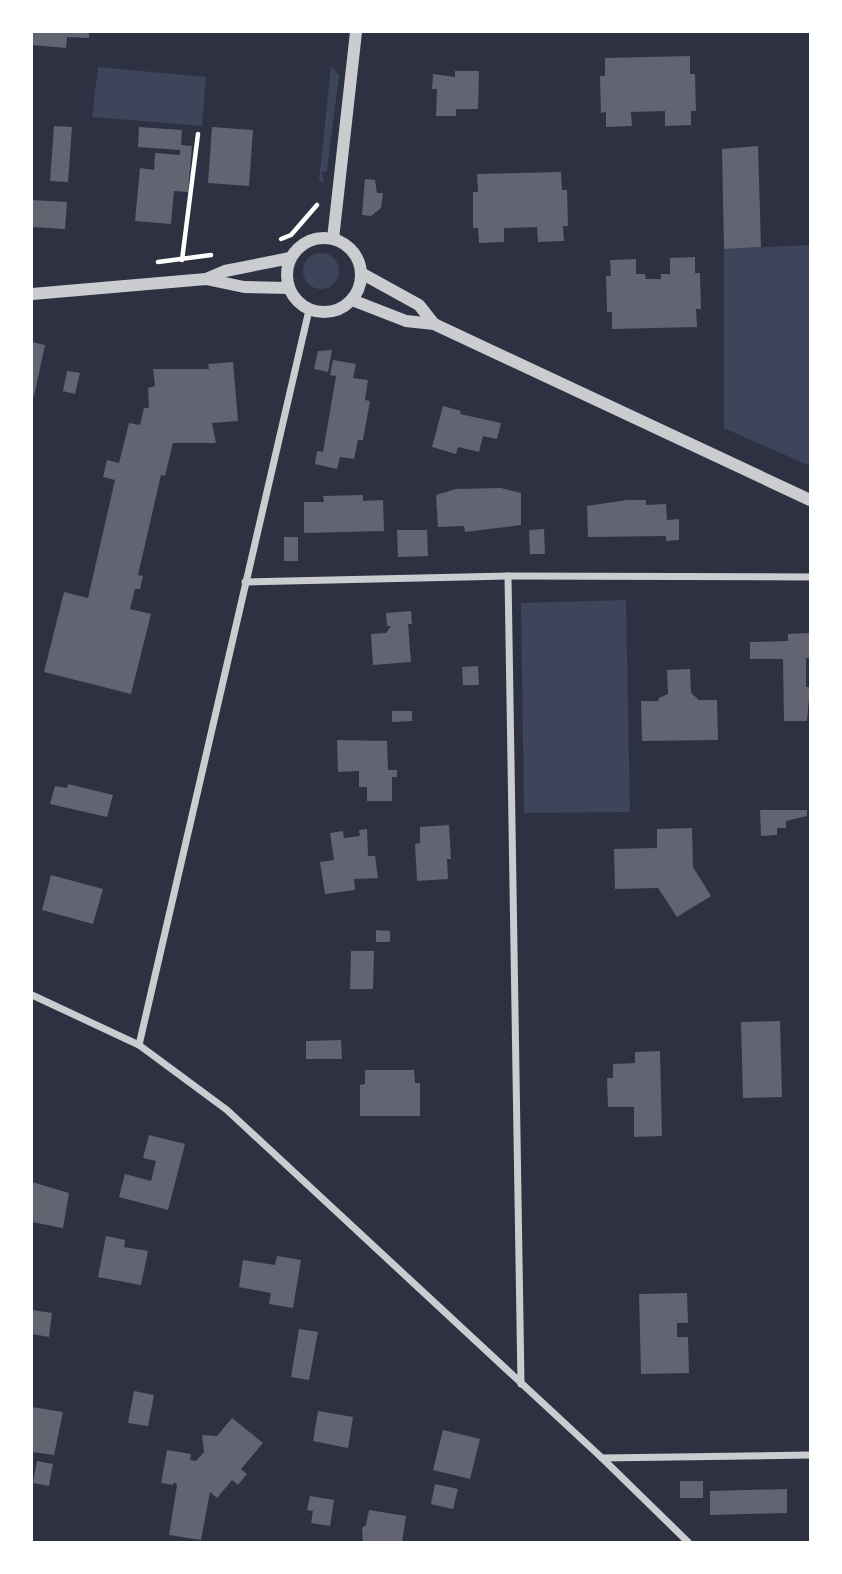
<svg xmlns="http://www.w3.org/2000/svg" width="842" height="1574" viewBox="0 0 842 1574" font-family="Karla,sans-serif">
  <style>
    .green { fill: #3c4559 }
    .building { fill: #626471 }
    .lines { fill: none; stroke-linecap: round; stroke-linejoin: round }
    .path { stroke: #fff; stroke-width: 4.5 }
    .minor { stroke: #caccd0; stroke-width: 7 }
    .tertiary { stroke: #caccd0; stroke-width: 12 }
  </style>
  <rect width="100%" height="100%" fill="#2d3142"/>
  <!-- green -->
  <g class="green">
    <polygon points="331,66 339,75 327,171 322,172 324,184 319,180"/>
    <polygon points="98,67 206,77 202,126 92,117"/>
    <polygon points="810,245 810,466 724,428 724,249"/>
    <circle cx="321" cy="271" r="18"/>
    <polygon points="626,600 630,812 524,813 521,603"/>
  </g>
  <!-- building -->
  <g class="building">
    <polygon points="32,32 89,32 89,38 67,37 66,48 32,45"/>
    <polygon points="690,56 690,74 695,74 696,111 691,111 691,125 665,126 665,111 631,112 632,126 606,127 606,112 601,113 600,76 605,76 605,58"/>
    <polygon points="455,71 479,71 478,109 456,109 456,116 436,116 437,89 432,89 433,74 455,77"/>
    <polygon points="54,126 72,127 68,182 50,181"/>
    <polygon points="139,127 182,130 181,145 192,146 188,192 174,191 171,224 135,221 140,168 154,170 155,153 180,155 180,150 138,147"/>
    <polygon points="212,127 253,130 249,186 208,183"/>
    <polygon points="758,146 761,247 724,249 722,149"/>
    <polygon points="561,172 562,190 567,190 568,226 563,226 564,241 538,242 537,227 504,228 504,242 479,243 478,228 473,228 473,192 478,192 477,174"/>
    <polygon points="365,179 375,180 377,193 383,193 381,208 371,216 362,215"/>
    <polygon points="32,200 67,202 65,229 32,227"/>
    <polygon points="695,257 695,273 700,273 701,309 696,309 697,327 612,329 612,312 607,312 606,276 611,276 610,260 636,259 636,274 645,274 646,279 661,279 661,274 670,274 670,258"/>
    <polygon points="32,342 45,345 34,396 32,395"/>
    <polygon points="332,350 328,372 314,369 318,351"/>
    <polygon points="333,360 356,364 353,378 368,380 365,400 370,401 363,440 358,440 354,459 340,457 337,469 315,464 317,451 323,452 336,376 330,375"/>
    <polygon points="233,362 238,421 212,423 216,443 173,443 165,476 161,475 138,575 143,576 140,589 135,589 130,609 151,614 131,694 44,672 64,592 88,598 115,480 103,477 107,460 119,463 129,423 140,425 144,408 149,408 148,388 155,386 153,369 209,369 208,364"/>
    <polygon points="67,371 80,373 75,394 63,391"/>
    <polygon points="443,406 461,411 460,414 501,423 497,439 483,436 479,452 458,447 456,454 432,447"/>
    <polygon points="501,488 521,493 521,525 465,532 464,526 438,527 436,495 456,489"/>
    <polygon points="363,495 363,501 383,500 384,531 304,533 304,502 324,502 323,496"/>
    <polygon points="627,500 646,500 646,505 666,504 667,520 679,519 679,540 666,541 666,536 588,537 587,506"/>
    <polygon points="544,529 545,554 530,554 529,530"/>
    <polygon points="397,530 427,530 428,556 398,557"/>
    <rect x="284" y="537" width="14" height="24"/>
    <polygon points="411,611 412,624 408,624 411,662 373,665 371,634 386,633 391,626 387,626 386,613"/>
    <polygon points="810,633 810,658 806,658 806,687 810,687 807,721 784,721 783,659 750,659 750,642 788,641 788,634"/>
    <polygon points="478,666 479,685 463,685 462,667"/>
    <polygon points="690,669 691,693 699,700 717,700 718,740 642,741 641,701 658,701 659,698 668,694 667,670"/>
    <polygon points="392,711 412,711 412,721 392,722"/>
    <polygon points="337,740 387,741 388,770 397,770 397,777 392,777 392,801 367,801 367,787 359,787 359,771 338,772"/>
    <polygon points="68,784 113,795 107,817 50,804 55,786 67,788"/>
    <polygon points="760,810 807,810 807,816 786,821 786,828 777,828 777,835 761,836"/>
    <polygon points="449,825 451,859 447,859 448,879 417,881 415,844 420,843 420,827"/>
    <polygon points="692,828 693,867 711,896 677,917 658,888 615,889 614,849 657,848 657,829"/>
    <polygon points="367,829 368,856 375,856 378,878 354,879 355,890 325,894 320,862 334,860 330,833 343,831 344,838 360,836 359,830"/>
    <polygon points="51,875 103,889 93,924 42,910"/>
    <polygon points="376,930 390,931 390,942 376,942"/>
    <polygon points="351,951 374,951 373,989 350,989"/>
    <polygon points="780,1021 782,1097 743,1098 741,1022"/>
    <polygon points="341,1040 342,1059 306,1059 306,1041"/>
    <polygon points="660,1051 662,1136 634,1137 634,1107 608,1107 607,1078 613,1078 613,1064 635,1063 635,1052"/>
    <polygon points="365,1070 414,1070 415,1083 420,1083 420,1116 360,1116 360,1085 365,1084"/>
    <polygon points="149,1135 185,1144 168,1210 119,1197 125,1174 151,1181 156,1161 143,1158"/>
    <polygon points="32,1182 69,1193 63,1228 32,1222"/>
    <polygon points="106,1236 125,1240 124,1247 148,1251 141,1285 98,1277"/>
    <polygon points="277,1256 301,1260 293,1308 269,1304 271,1293 239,1287 243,1260 275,1265"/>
    <polygon points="687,1293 688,1323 677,1323 677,1337 688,1337 689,1373 641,1374 639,1294"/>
    <polygon points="32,1310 52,1313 49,1337 32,1334"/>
    <polygon points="299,1329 318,1332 309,1380 291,1377"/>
    <polygon points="134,1391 154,1395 148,1426 128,1423"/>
    <polygon points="32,1407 63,1412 54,1455 32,1452"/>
    <polygon points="318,1411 353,1417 348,1448 313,1441"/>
    <polygon points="232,1418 263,1443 241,1469 247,1474 238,1485 232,1480 217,1498 210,1492 201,1540 169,1535 177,1485 174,1482 173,1485 161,1483 167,1450 191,1454 190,1460 196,1461 204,1452 202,1435 217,1436"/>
    <polygon points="443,1430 480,1439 470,1479 433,1470"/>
    <polygon points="37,1461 53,1464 49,1486 33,1483"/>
    <rect x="680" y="1481" width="23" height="17"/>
    <polygon points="435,1484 458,1489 453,1509 431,1504"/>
    <polygon points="787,1489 787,1513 710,1515 710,1491"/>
    <polygon points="310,1496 334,1500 330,1526 311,1523 313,1511 307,1510"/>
    <polygon points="369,1510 406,1516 402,1542 363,1542 362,1528 366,1525"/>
  </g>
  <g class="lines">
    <!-- path -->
    <g class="path">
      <polyline points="281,239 291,235 317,205"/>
      <polyline points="182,260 198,134"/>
      <polyline points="158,262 211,255"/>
    </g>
    <!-- minor -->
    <g class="minor">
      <polyline points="508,576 521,1384"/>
      <polyline points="245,582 508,576 810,577"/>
      <polyline points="32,995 139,1045 227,1110 602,1458 688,1542"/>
      <polyline points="139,1045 309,310"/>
      <polyline points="602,1458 810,1455"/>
    </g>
    <!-- tertiary -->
    <g class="tertiary">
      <circle cx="324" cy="275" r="37"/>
      <polyline points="333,239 356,32"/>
      <polyline points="361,273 419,305 434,324"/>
      <polyline points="206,279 225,271 290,258"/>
      <polyline points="32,294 206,279 244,287 289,288"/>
      <polyline points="352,300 406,321 434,324 810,500"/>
    </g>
  </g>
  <!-- border -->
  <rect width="842" height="1574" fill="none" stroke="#ffffff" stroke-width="66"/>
</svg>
